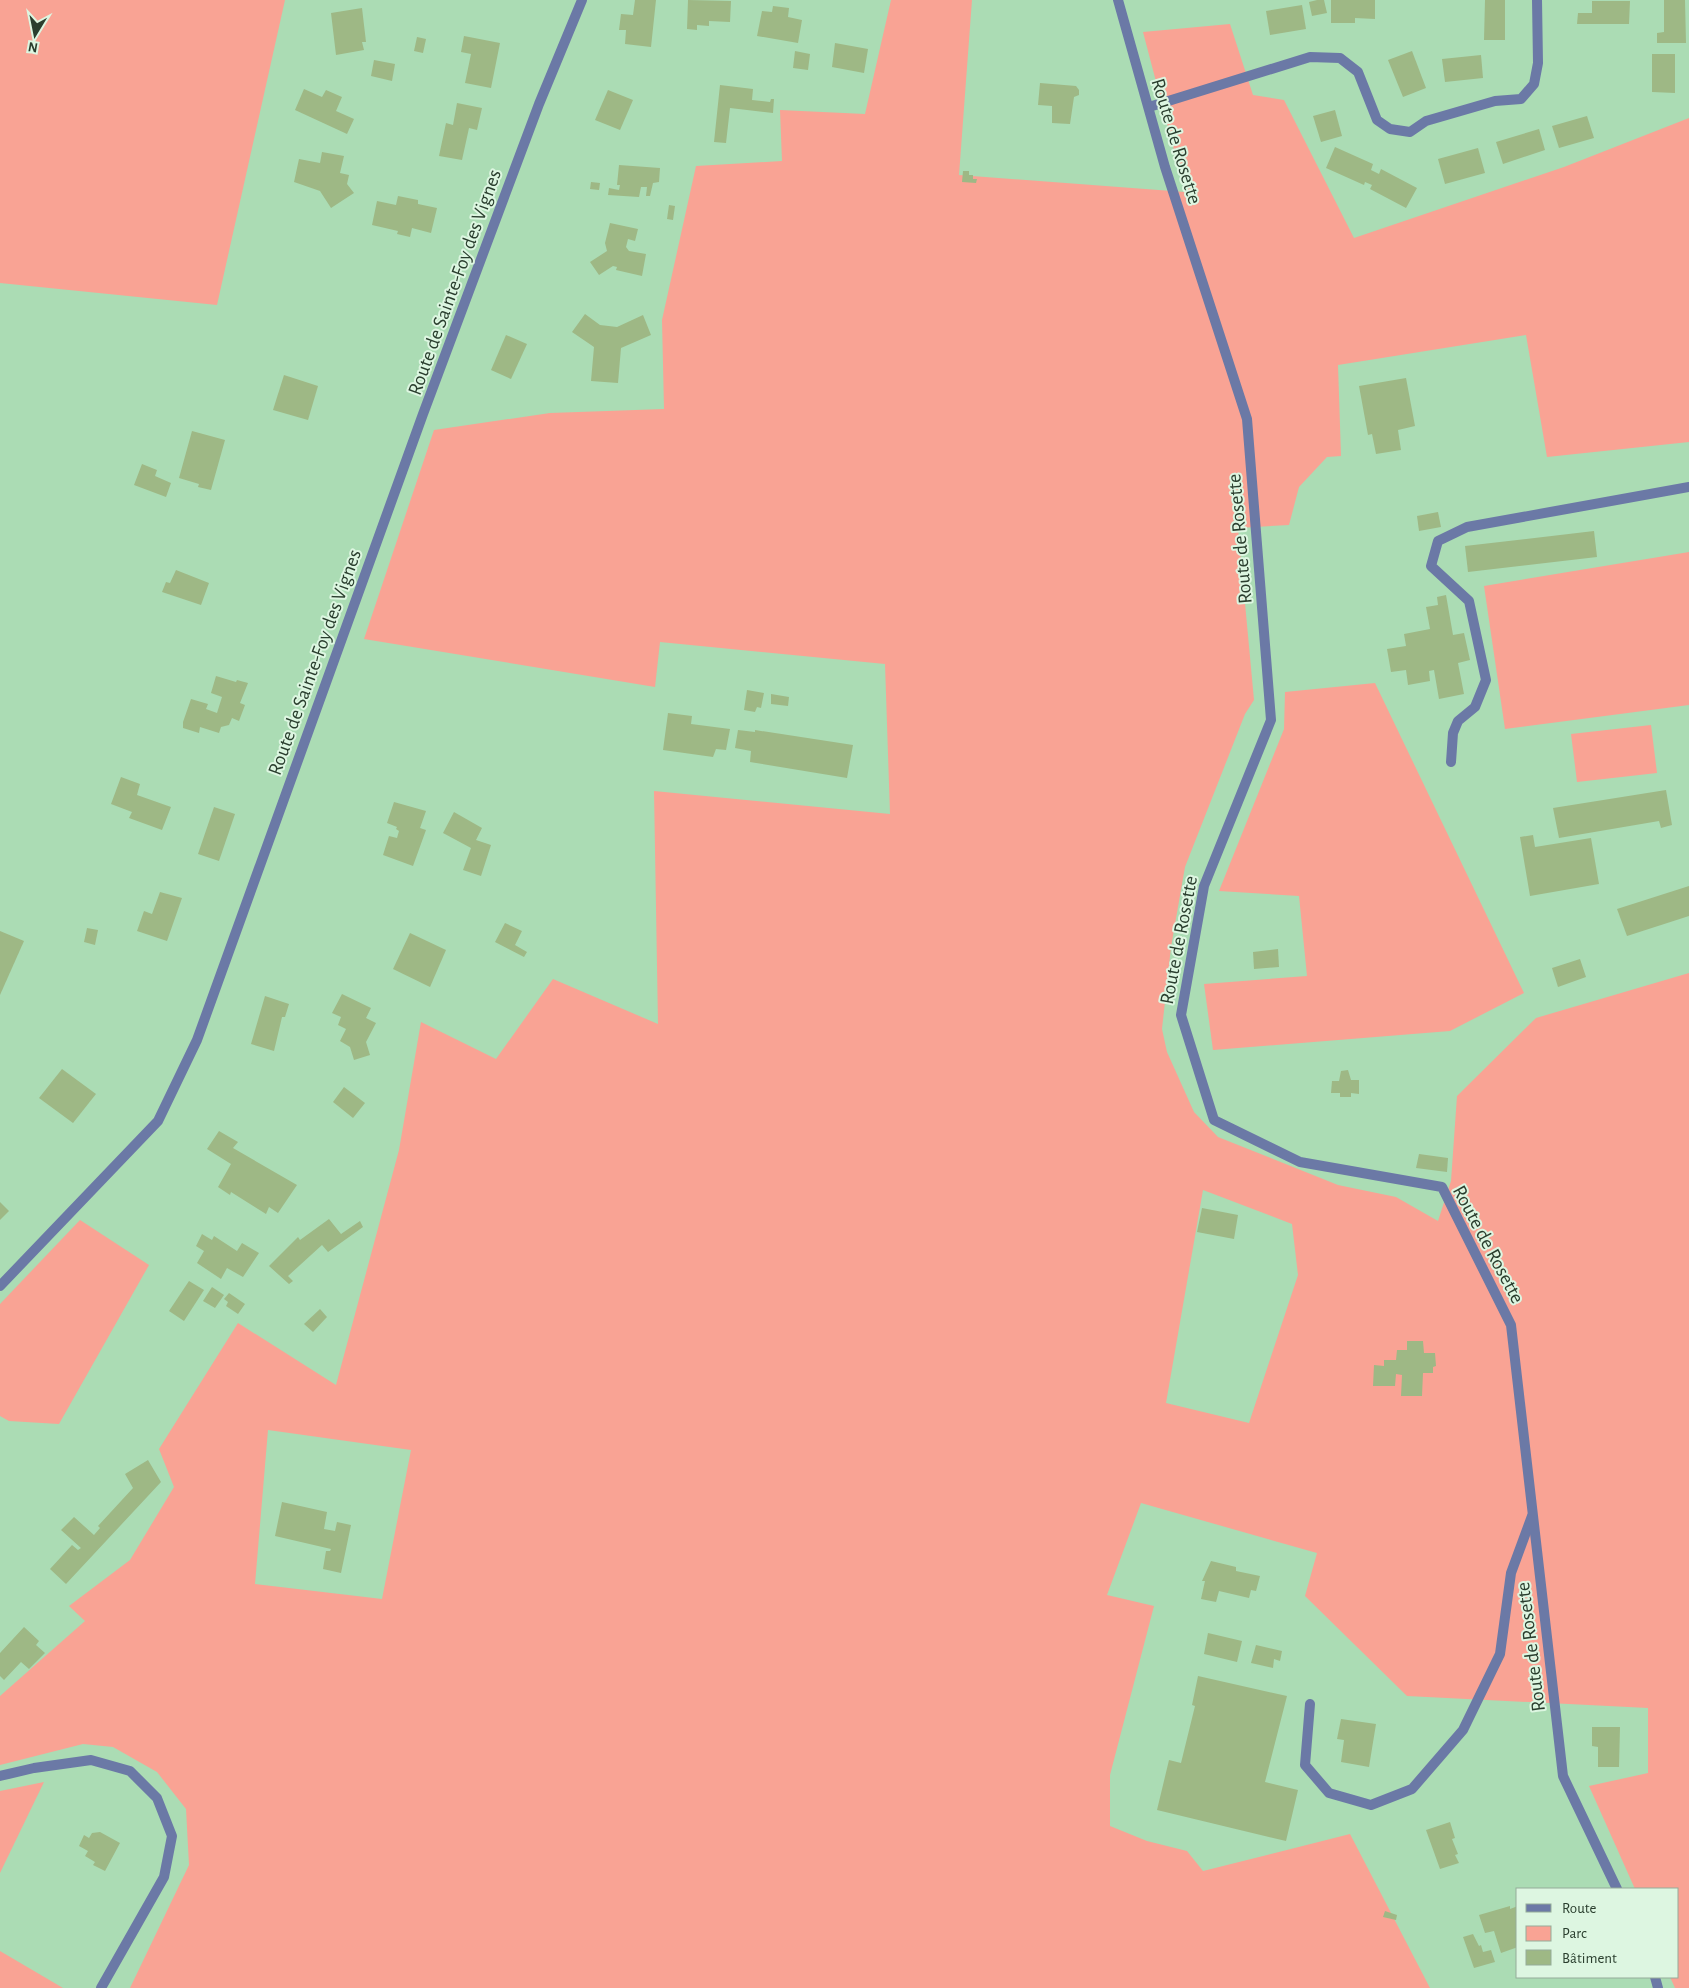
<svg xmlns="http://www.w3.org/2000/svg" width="1689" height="1988" viewBox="0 0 1689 1988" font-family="'Alegreya Sans',sans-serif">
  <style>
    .green { fill: #f9a394; fill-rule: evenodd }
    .building { fill: #9eb885 }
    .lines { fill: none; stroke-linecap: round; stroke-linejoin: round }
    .service { stroke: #6b79a6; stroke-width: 10 }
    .minor { stroke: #6b79a6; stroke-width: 10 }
    .labels { text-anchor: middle; stroke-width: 4; stroke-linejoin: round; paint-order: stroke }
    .street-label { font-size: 20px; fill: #2a3e2e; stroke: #ddf6e1 }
  </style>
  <rect width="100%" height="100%" fill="#abdcb4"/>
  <!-- green -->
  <g class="green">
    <polygon points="0,0 285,0 217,305 0,283"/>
    <path d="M891,0H972L959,175L1185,192L1143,32L1230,24L1253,95L1284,100L1354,238L1564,167L1689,118V442L1547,457L1526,335L1338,365L1341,456L1327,457L1299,487L1289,525L1238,528L1254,700L1245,714L1185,867L1171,947L1162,1029L1167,1052L1194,1112L1218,1137L1338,1185L1396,1197L1438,1221L1451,1181L1457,1096L1536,1018L1689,973V1988H1675L1670,1977H1678V1889H1635L1589,1786L1648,1773V1708L1407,1696L1305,1596L1317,1553L1141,1503L1107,1595L1154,1606L1110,1775V1826L1147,1841L1187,1851L1203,1871L1350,1834L1430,1988H130L189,1865L186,1809L157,1772L113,1747L83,1744L0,1765V1696L85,1621L69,1606L130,1560L174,1487L159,1449L238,1323L336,1385L399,1150L421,1022L496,1059L553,979L658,1024L654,791L890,814L885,664L660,642L655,687L364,639L434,430L550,413L664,409L662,320L696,166L782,161L780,110L865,114ZM1203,1190L1292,1224L1298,1275L1249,1423L1166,1403ZM268,1430L411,1450L382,1599L255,1584Z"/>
    <polygon points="1689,552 1689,705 1505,729 1484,586"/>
    <polygon points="1375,683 1524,993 1450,1031 1213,1050 1204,984 1307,976 1299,896 1219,891 1284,729 1285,692"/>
    <polygon points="1651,725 1657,773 1577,782 1571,734"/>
    <polygon points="80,1220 149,1265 59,1424 9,1421 0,1416 0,1304"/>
    <polygon points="44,1782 0,1873 0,1791"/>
    <polygon points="0,1951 63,1988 0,1988"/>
  </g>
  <!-- building -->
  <g class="building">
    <polygon points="635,0 656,0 651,47 625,44 626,30 619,30 621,14 633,15"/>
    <polygon points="688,0 731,1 730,22 709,21 709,26 697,25 697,30 687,29"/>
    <polygon points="1317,0 1324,0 1327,13 1312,16 1309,2"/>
    <polygon points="1331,0 1375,0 1375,19 1355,18 1355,23 1331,23"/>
    <polygon points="1485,0 1505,0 1505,40 1484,40"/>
    <polygon points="1664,0 1685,0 1686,43 1657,43 1657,33 1664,32"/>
    <polygon points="1592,1 1630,1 1629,24 1577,24 1578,13 1592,13"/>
    <polygon points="1302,5 1306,29 1270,35 1266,11"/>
    <polygon points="773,6 789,8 788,17 802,20 798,43 757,36 762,11 772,12"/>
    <polygon points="362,8 366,42 362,42 364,50 336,55 331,13"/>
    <polygon points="464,36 500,43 491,88 465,83 471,54 461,52"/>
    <polygon points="417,37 426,39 423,53 414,51"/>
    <polygon points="835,43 868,49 864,73 832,67"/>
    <polygon points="795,51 810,54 808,70 793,68"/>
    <polygon points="1412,51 1426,88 1403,97 1388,60"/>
    <polygon points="1652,54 1675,54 1675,93 1652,92"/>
    <polygon points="1481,55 1483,78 1445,82 1442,59"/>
    <polygon points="374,60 395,64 392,81 371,76"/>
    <polygon points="1040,83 1076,86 1079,90 1079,95 1074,97 1070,124 1052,123 1052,106 1038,105"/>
    <polygon points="720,85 753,89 752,100 770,102 771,99 774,99 773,113 730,108 726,143 714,142"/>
    <polygon points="304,89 322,97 326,90 342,97 336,111 354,119 347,134 295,110"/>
    <polygon points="608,90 633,100 620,130 595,120"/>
    <polygon points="457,103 482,108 477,130 469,128 462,160 439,156 446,123 453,125"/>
    <polygon points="1335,110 1342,136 1321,142 1313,116"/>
    <polygon points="1587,116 1594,138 1559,148 1552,126"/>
    <polygon points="1539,129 1545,150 1503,164 1496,142"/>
    <polygon points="1335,147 1373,164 1371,170 1379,174 1381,169 1417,188 1406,208 1370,189 1372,185 1365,182 1364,185 1326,168"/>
    <polygon points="1478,148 1485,173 1445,184 1438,159"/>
    <polygon points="322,152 344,156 340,173 349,175 347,184 354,193 331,208 320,191 294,182 299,159 320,163"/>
    <polygon points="619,165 660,168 659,182 653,183 650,196 646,196 647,187 641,187 639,197 608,195 609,188 619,190 620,185 617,185"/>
    <polygon points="963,171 969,171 969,175 973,175 973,179 977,179 976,183 962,182"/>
    <polygon points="591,182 600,183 599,190 590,189"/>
    <polygon points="398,196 418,200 418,204 437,208 431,233 412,228 410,237 397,234 398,231 372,225 377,201 396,205"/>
    <polygon points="669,205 675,206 673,220 667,219"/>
    <polygon points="610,223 638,229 635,241 628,239 626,247 629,251 646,254 642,276 616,270 617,267 613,266 599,275 590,262 607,251 605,243"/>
    <polygon points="585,314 600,325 617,327 643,315 651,335 621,348 618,383 591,381 594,347 572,332"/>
    <polygon points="506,335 527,344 511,379 491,370"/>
    <polygon points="284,375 318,386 308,420 273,410"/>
    <polygon points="1406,378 1415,426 1398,430 1401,450 1376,454 1372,434 1368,435 1359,386"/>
    <polygon points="192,431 225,440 211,490 198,487 199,484 179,478"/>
    <polygon points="142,464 157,470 155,476 171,483 166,497 134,485"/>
    <polygon points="1438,512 1441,527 1419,531 1417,516"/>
    <polygon points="1594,531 1597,557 1468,572 1465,546"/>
    <polygon points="176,570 209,583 201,605 162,592 166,582 170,583"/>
    <polygon points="1446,595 1453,635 1464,633 1470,660 1458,663 1464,694 1439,699 1434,670 1429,671 1430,681 1408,685 1406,670 1391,672 1387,649 1406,646 1404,634 1430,629 1426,607 1438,605 1437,597"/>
    <polygon points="216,676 236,682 237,680 248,683 240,703 245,705 239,721 232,718 229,725 221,727 219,733 200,727 199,733 183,728 183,722 191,699 208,704 206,709 217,713 222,697 211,693"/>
    <polygon points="747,690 764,693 761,708 757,707 755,712 744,710"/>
    <polygon points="771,694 789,697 788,706 771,704"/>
    <polygon points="668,713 692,716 691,724 730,729 726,750 716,749 713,757 663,750"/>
    <polygon points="738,730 755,732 755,730 853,745 847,778 750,762 751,751 735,748"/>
    <polygon points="121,777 140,784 137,795 171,807 162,830 129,818 132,812 111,804"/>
    <polygon points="1666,790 1672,825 1661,828 1659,821 1559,838 1553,808"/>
    <polygon points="394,802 426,811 420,828 426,830 413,866 383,855 389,836 397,838 399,831 396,829 397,827 387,823"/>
    <polygon points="214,807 235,814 219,861 198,854"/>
    <polygon points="454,812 482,828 476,840 491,845 481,876 463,870 471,848 443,833"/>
    <polygon points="1533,835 1535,847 1591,838 1599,884 1530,896 1520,837"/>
    <polygon points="1689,886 1689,916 1627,936 1617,909"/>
    <polygon points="160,892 182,898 167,941 137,931 144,911 152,914"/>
    <polygon points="505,923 522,931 515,945 527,952 524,957 495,942"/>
    <polygon points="87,928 98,930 95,945 84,942"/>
    <polygon points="0,931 24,941 0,995"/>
    <polygon points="410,933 446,950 430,987 393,969"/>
    <polygon points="1278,949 1279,967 1254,969 1253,952"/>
    <polygon points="1580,959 1586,977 1558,987 1552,968"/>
    <polygon points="342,994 371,1008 366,1018 376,1023 366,1042 370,1055 354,1060 350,1047 340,1041 346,1029 338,1025 341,1017 332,1013"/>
    <polygon points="265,996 289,1004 285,1017 282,1017 274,1051 251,1044"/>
    <polygon points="62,1069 96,1094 73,1123 39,1098"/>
    <polygon points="1348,1070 1351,1080 1359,1080 1359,1094 1351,1093 1351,1097 1340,1097 1340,1093 1331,1093 1332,1081 1339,1081 1341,1071"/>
    <polygon points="344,1087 365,1103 353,1118 333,1102"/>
    <polygon points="219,1131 238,1142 233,1148 297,1185 278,1213 269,1207 266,1214 231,1192 230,1195 218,1187 231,1164 207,1149"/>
    <polygon points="1419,1154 1448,1158 1447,1172 1416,1168"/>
    <polygon points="0,1202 9,1211 0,1220"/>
    <polygon points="1202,1208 1238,1215 1234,1239 1197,1232"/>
    <polygon points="329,1219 341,1234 360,1221 363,1227 328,1252 322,1245 288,1276 293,1281 289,1284 269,1266 298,1237 300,1240"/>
    <polygon points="202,1234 212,1240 214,1236 237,1251 242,1243 259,1253 243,1277 227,1268 221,1279 197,1263 204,1251 196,1246"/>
    <polygon points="189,1281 204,1290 184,1321 169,1311"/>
    <polygon points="212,1287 224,1295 215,1308 203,1301"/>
    <polygon points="229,1293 245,1304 238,1314 226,1306 228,1302 224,1299"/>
    <polygon points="320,1309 327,1317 313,1332 304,1324"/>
    <polygon points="1407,1341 1423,1341 1424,1353 1435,1353 1436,1366 1433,1367 1433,1373 1423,1373 1422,1396 1401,1396 1402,1375 1396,1374 1395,1386 1373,1386 1374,1365 1384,1366 1384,1360 1396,1360 1397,1350 1407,1350"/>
    <polygon points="148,1460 161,1482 66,1584 50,1569 72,1545 78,1550 81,1548 61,1530 74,1517 94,1535 100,1528 98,1526 133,1488 125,1474"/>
    <polygon points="282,1502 327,1512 324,1529 335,1531 337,1522 351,1525 341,1573 323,1569 326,1551 330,1551 331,1549 275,1536"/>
    <polygon points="1211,1561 1236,1567 1236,1571 1260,1576 1256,1591 1251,1590 1249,1598 1219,1591 1216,1602 1201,1599 1205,1581 1202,1581"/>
    <polygon points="24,1627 39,1641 36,1645 45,1653 29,1669 21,1662 4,1680 0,1676 0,1653"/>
    <polygon points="1208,1633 1242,1641 1237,1662 1204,1654"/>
    <polygon points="1256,1645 1282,1651 1280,1661 1274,1659 1273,1668 1251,1663"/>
    <polygon points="1198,1676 1287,1696 1265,1782 1298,1790 1286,1841 1157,1810 1169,1760 1181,1763 1195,1706 1192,1705"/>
    <polygon points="1341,1719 1376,1724 1369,1767 1341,1762 1344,1740 1337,1739"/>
    <polygon points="1592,1727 1620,1727 1619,1767 1598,1767 1598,1747 1592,1746"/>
    <polygon points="1450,1822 1455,1838 1452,1839 1458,1854 1455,1855 1459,1863 1440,1869 1426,1830"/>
    <polygon points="100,1832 120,1843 105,1871 93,1865 95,1862 85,1856 88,1851 79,1846 84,1835 89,1838 92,1833"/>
    <polygon points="1510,1906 1510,1909 1518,1906 1518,1947 1501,1953 1494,1931 1485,1933 1479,1915"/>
    <polygon points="1385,1911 1397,1915 1396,1920 1383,1917"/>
    <polygon points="1473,1934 1479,1946 1481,1945 1483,1952 1491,1950 1495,1962 1474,1968 1463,1937"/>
  </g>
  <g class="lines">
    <!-- service -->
    <g class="service">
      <polyline points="1451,762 1453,733 1458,721 1475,707 1486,680 1469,601 1431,566 1438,541 1467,527 1689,487"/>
      <polyline points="1310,1704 1305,1765 1329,1793 1371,1805 1412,1789 1463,1730 1500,1654 1511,1573 1532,1516"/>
    </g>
    <!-- minor -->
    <g class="minor">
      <polyline points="1118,0 1165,167 1247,419 1271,720 1204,886 1181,1015 1214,1120 1300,1162 1442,1187 1511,1325 1563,1776 1617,1889"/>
      <polyline points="1149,107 1310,57 1340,58 1358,72 1377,120 1390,129 1410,132 1426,121 1495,101 1521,99 1534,84 1538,63 1537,0"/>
      <polyline points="0,1286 158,1121 197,1040 423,414 539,104 582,0"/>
      <polyline points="0,1776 34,1768 91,1760 130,1771 157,1798 172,1836 164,1877 101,1988"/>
      <polyline points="1655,1977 1658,1988"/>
    </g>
  </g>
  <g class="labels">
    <!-- street labels -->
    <g class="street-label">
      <text transform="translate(1177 141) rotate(73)" y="7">Route de Rosette</text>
      <text transform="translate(454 282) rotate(-70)" y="7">Route de Sainte-Foy des Vignes</text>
      <text transform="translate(1239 539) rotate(-95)" y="7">Route de Rosette</text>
      <text transform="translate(314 662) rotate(-70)" y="7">Route de Sainte-Foy des Vignes</text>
      <text transform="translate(1178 940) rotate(-79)" y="7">Route de Rosette</text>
      <text transform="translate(1489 1244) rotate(62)" y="7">Route de Rosette</text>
      <text transform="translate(1530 1647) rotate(-97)" y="7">Route de Rosette</text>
    </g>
  </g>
  <!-- legend -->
  <rect x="1516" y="1888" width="162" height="90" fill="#ddf6e1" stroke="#95ac99"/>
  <rect x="1526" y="1904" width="25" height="8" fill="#6b79a6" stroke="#95ac99"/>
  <text x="1562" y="1913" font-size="15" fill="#2a3e2e">Route</text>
  <rect x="1526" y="1926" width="25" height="15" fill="#f9a394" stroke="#95ac99"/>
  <text x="1562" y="1938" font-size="15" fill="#2a3e2e">Parc</text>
  <rect x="1526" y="1950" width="25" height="15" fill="#9eb885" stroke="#95ac99"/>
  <text x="1562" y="1963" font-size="15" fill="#2a3e2e">Bâtiment</text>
  <!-- north arrow -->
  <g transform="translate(35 35) rotate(190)" stroke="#ddf6e1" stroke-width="4" paint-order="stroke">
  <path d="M0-4L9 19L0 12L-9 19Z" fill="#2a3e2e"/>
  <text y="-8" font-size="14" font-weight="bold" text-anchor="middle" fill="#2a3e2e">N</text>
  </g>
</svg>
